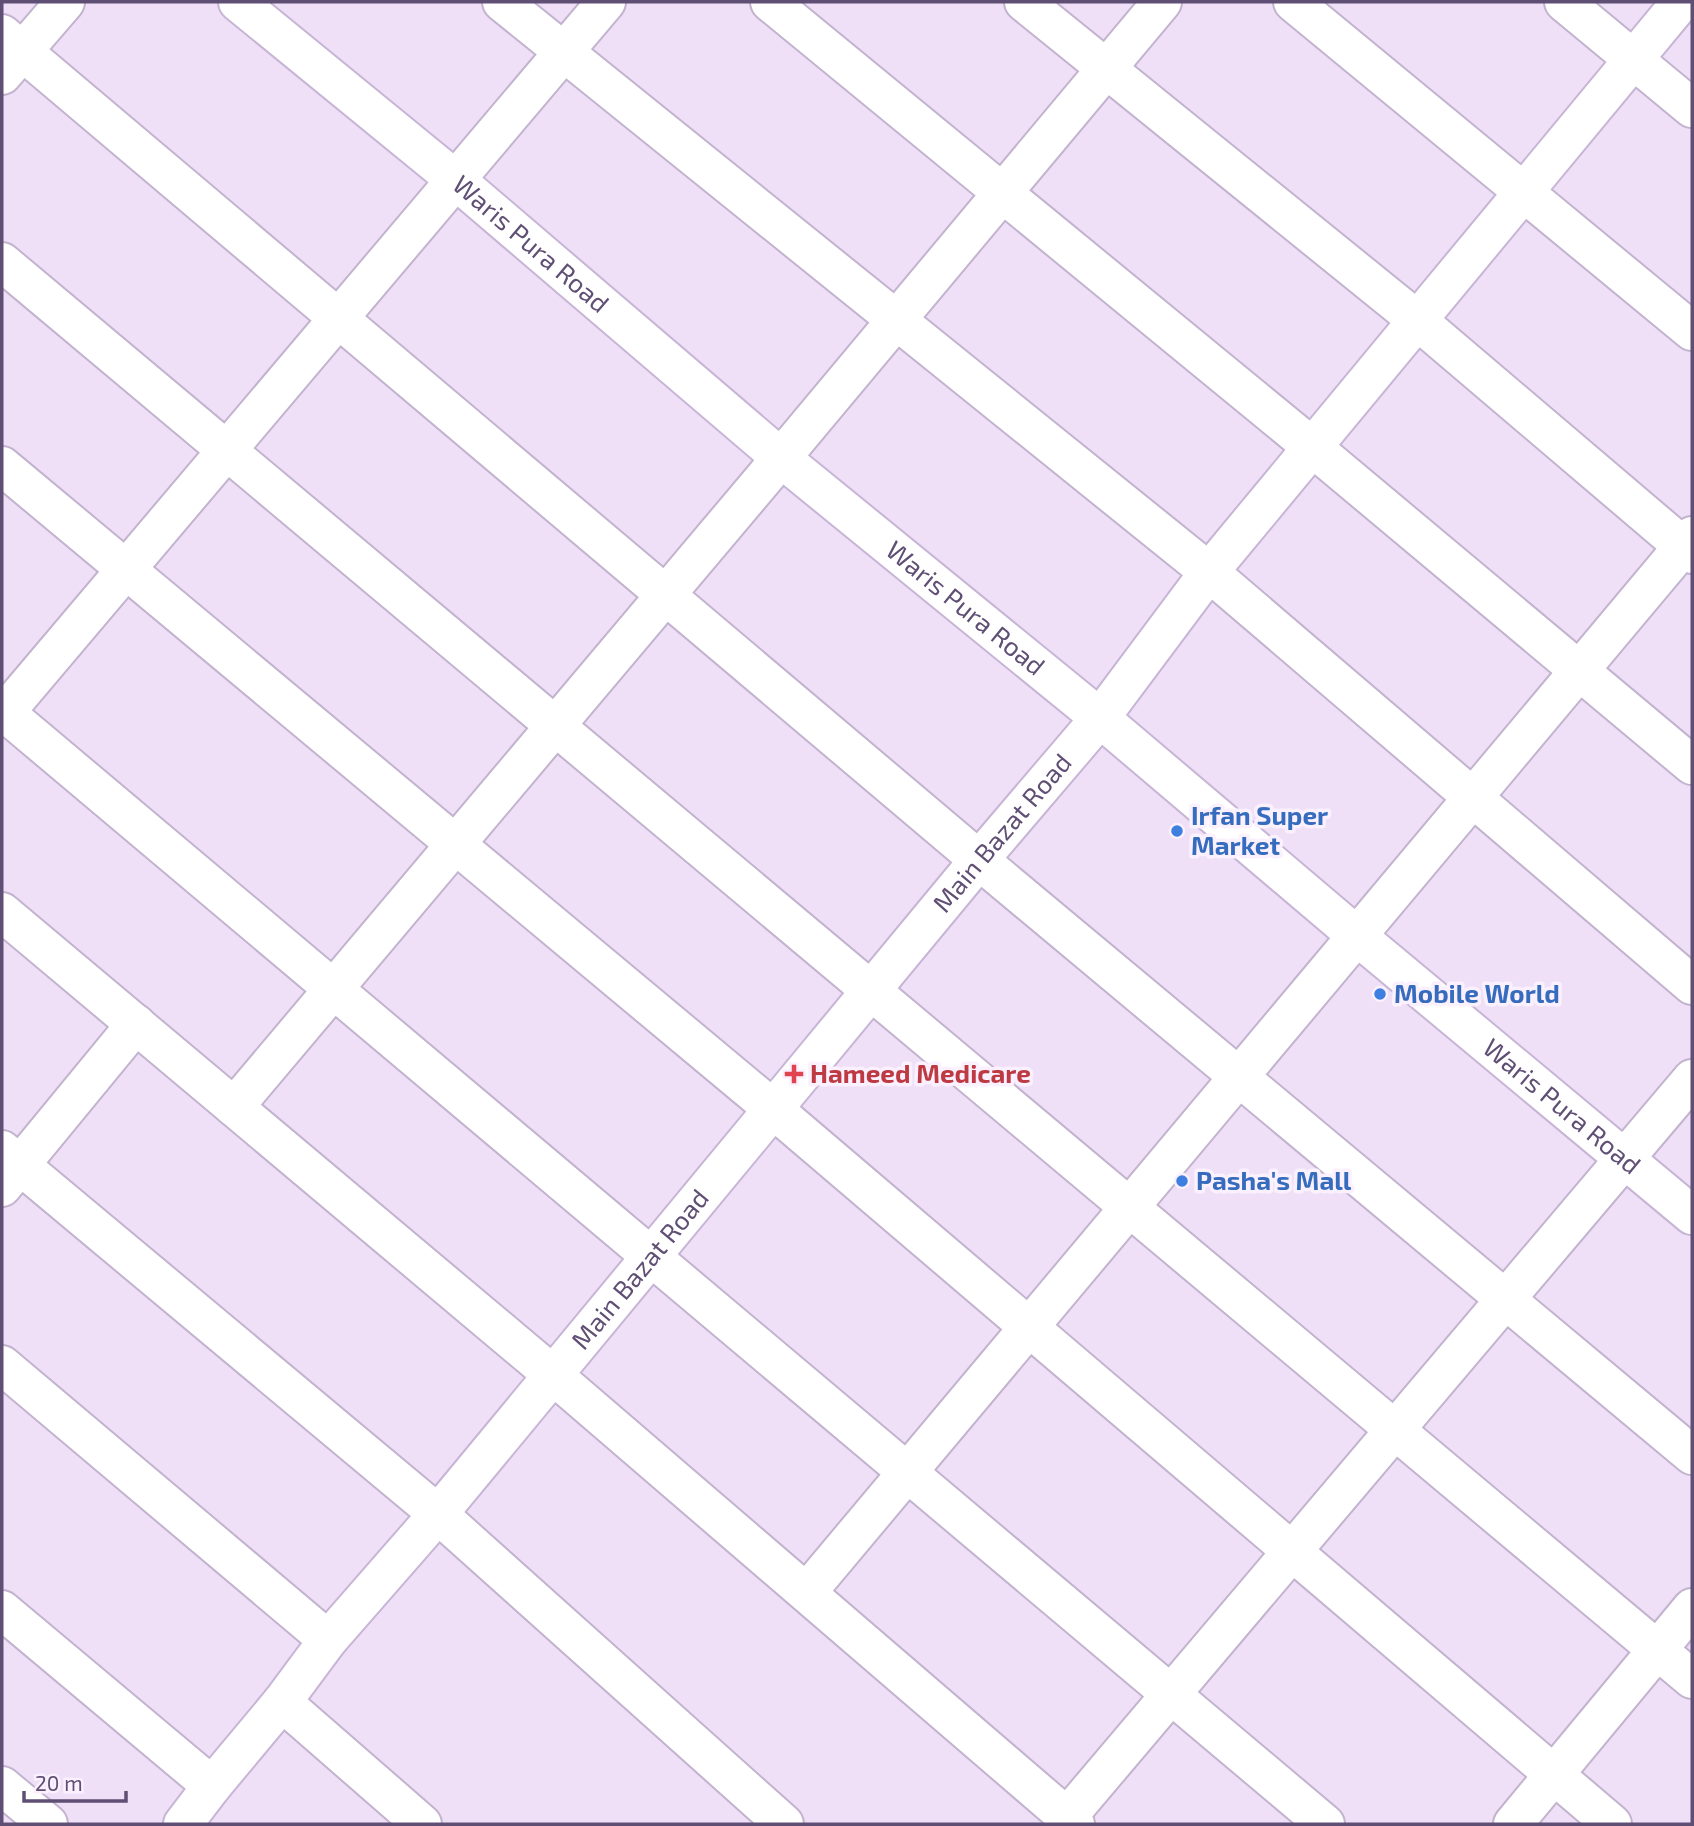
<svg xmlns="http://www.w3.org/2000/svg" width="1694" height="1826" viewBox="0 0 1694 1826" font-family="'Exo 2',sans-serif">
  <style>
    .residential { fill: #efdff7 }
    .lines { fill: none; stroke-linecap: round; stroke-linejoin: round }
    .street-casing { stroke: #c2b3ce; stroke-width: 42 }
    .secondary-casing { stroke: #c7b5d6; stroke-width: 42 }
    .street { stroke: #fff; stroke-width: 38 }
    .secondary { stroke: #fff; stroke-width: 38 }
    .shop-dot { fill: #3f7fe0; stroke: #faf0fe; stroke-width: 2.5 }
    .health-dot { fill: #e0444e; stroke: #faf0fe; stroke-width: 2.5 }
    .labels { text-anchor: middle; stroke-width: 7; stroke-linejoin: round; paint-order: stroke }
    .street-label { font-size: 26px; fill: #604f74; stroke: #faf0fe }
    .shop-label { font-size: 26px; font-weight: bold; fill: #366cbe; stroke: #faf0fe; text-anchor: start }
    .health-label { font-size: 26px; font-weight: bold; fill: #be3a42; stroke: #faf0fe; text-anchor: start }
  </style>
  <rect width="100%" height="100%" fill="#f6eafb"/>
  <!-- residential -->
  <rect class="residential" x="2" y="2" width="1690" height="1822"/>
  <g class="lines">
    <!-- street casing -->
    <g class="street-casing">
      <g id="street">
        <polyline points="502,2 1209,572 1692,985"/>
        <polyline points="770,2 1312,447 1692,765"/>
        <polyline points="1024,2 1417,320 1692,554"/>
        <polyline points="1293,2 1692,331"/>
        <polyline points="1564,2 1692,108"/>
        <polyline points="2,34 979,860 1692,1455"/>
        <polyline points="2,75 65,2"/>
        <polyline points="2,262 1692,1679"/>
        <polyline points="2,466 773,1109 1612,1824"/>
        <polyline points="2,710 1325,1824"/>
        <polyline points="2,716 606,2"/>
        <polyline points="2,912 553,1375 1075,1824"/>
        <polyline points="234,1107 781,458 1162,2"/>
        <polyline points="2,1150 438,1514 784,1824"/>
        <polyline points="2,1187 136,1024"/>
        <polyline points="2,1365 328,1640"/>
        <polyline points="807,1592 1692,536"/>
        <polyline points="2,1610 212,1786"/>
        <polyline points="282,1702 422,1824"/>
        <polyline points="2,1786 48,1824"/>
        <polyline points="1067,1817 1692,1079"/>
        <polyline points="1513,1824 1692,1608"/>
      </g>
    </g>
    <!-- secondary casing -->
    <g class="secondary-casing">
      <g id="secondary">
        <path id="s1" d="M238,2L457,181L781,458L1100,718L1357,936L1692,1215"/>
        <path id="s2" d="M183,1824L212,1786L282,1702L328,1640L438,1514L979,860L1100,718L1209,572L1681,2"/>
      </g>
    </g>
    <!-- street -->
    <use href="#street" class="street"/>
    <!-- secondary -->
    <use href="#secondary" class="secondary"/>
  </g>
  <!-- markers -->
  <g class="shop-dot">
    <circle cx="1177" cy="831" r="7"/>
    <circle cx="1380" cy="994" r="7"/>
    <circle cx="1182" cy="1181" r="7"/>
  </g>
  <path class="health-dot" d="M790.5 1063.5h7v7h7v7h-7v7h-7v-7h-7v-7h7z"/>
  <g class="labels">
    <!-- street labels -->
    <g class="street-label">
      <text dy="9" stroke="none"><textPath href="#s1" startOffset="380">Waris Pura Road</textPath></text>
      <text dy="9" stroke="none"><textPath href="#s1" startOffset="947">Waris Pura Road</textPath></text>
      <text dy="9" stroke="none"><textPath href="#s2" startOffset="1286">Main Bazat Road</textPath></text>
      <text dy="9" stroke="none"><textPath href="#s1" startOffset="1724">Waris Pura Road</textPath></text>
      <text dy="9" stroke="none"><textPath href="#s2" startOffset="719">Main Bazat Road</textPath></text>
    </g>
    <!-- shop labels -->
    <g class="shop-label">
      <text x="1191" y="825">Irfan Super<tspan x="1191" dy="30">Market</tspan></text>
      <text x="1394" y="1003">Mobile World</text>
      <text x="1196" y="1190">Pasha's Mall</text>
    </g>
    <!-- health labels -->
    <g class="health-label">
      <text x="810" y="1083">Hameed Medicare</text>
    </g>
  </g>
  <!-- border -->
  <rect width="1694" height="1826" fill="none" stroke="#604f74" stroke-width="7"/>
  <!-- scale -->
  <path d="M24 1791v10h102v-10" fill="none" stroke="#604f74" stroke-width="3.5"/>
  <text x="35" y="1791" font-size="21" fill="#604f74" stroke="#faf0fe" stroke-width="5" paint-order="stroke">20 m</text>
</svg>
